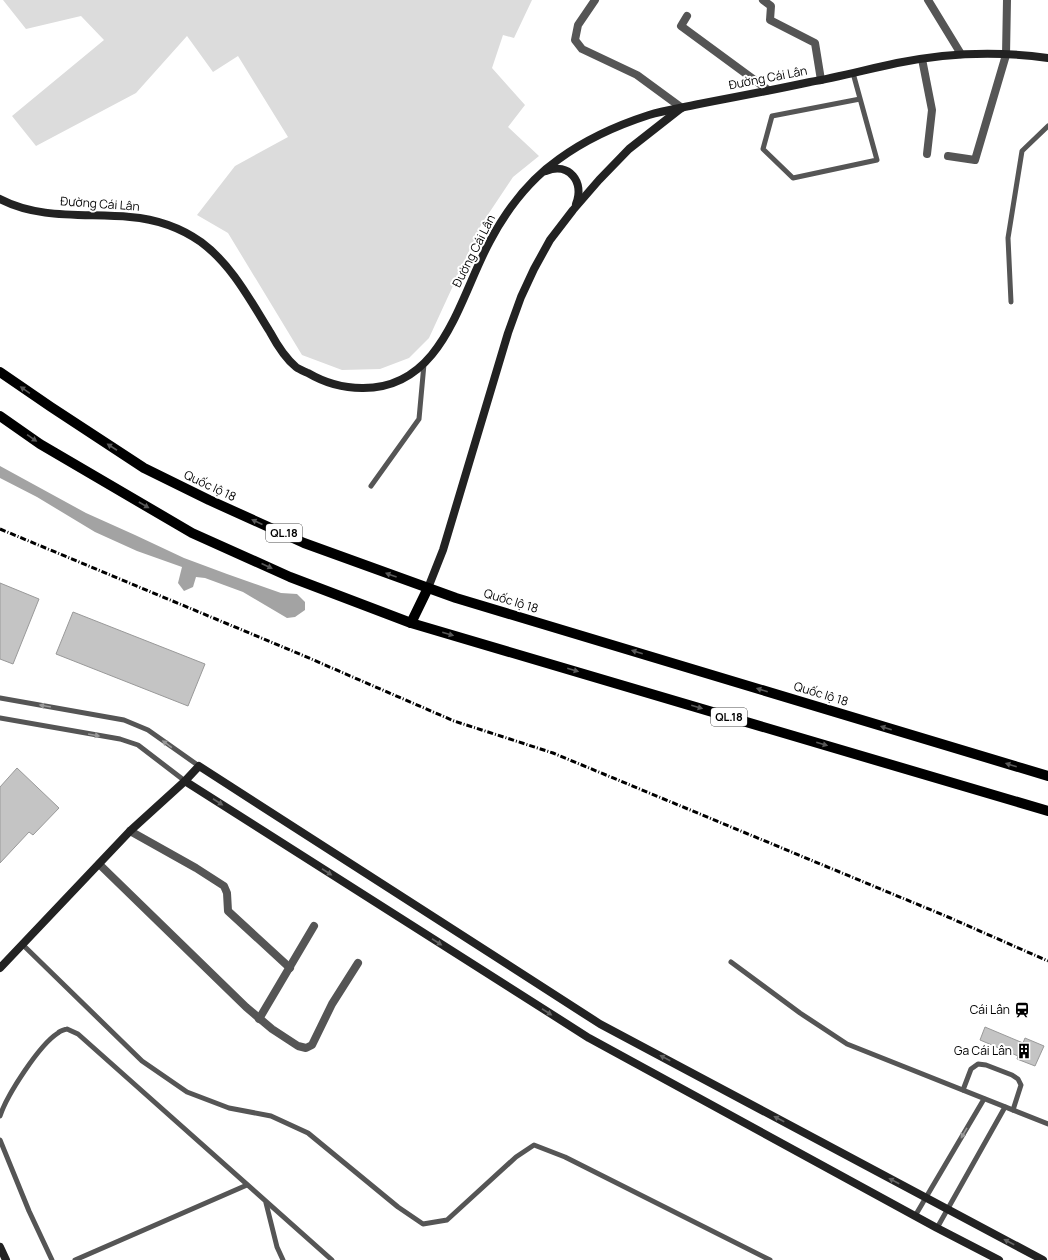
<svg xmlns="http://www.w3.org/2000/svg" width="1048" height="1260" viewBox="0 0 1048 1260" font-family="Manrope,sans-serif">
  <style>
    .green { fill: #dcdcdc }
    .water { fill: #a3a3a3 }
    .building { fill: #c4c4c4; stroke: #999 }
    .lines { fill: none; stroke-linecap: round; stroke-linejoin: round }
    .service { stroke: #555; stroke-width: 5 }
    .minor { stroke: #555; stroke-width: 8 }
    .secondary { stroke: #222; stroke-width: 8 }
    .primary { stroke: #000; stroke-width: 10 }
    .rail { stroke: #000; stroke-width: 3; stroke-dasharray: 6 2 1 2; stroke-linecap: butt }
    .oneway { fill: #595959 }
    .oneway2 { fill: #999 }
    .oneway3 { fill: #646464 }
    .labels { text-anchor: middle; stroke-width: 4; stroke-linejoin: round; paint-order: stroke }
    .shield { fill: #fff; stroke: #4c4c4c; stroke-width: 1 }
    .shield-label { font-size: 11px; font-weight: bold; fill: #000 }
    .street-label { font-size: 12px; fill: #000; stroke: #fff }
    .poi-label { font-size: 12px; fill: #000; stroke: #fff; text-anchor: end }
  </style>
  <rect width="100%" height="100%" fill="#fff"/>
  <!-- green -->
  <polygon class="green" points="3,0 532,0 514,38 503,35 492,68 525,105 508,127 539,156 513,177 481,225 429,338 409,358 380,369 342,370 302,355 228,233 197,215 235,166 288,137 238,56 213,72 187,36 136,93 36,146 12,116 104,40 81,16 26,29"/>
  <!-- water -->
  <polygon class="water" points="0,466 86,513 135,535 184,558 227,574 281,593 297,594 305,602 305,610 295,617 287,618 243,592 205,578 196,577 193,587 184,591 178,583 182,567 137,551 95,532 37,497 0,478"/>
  <!-- building -->
  <g class="building">
    <polygon points="0,583 39,599 13,664 0,659"/>
    <polygon points="73,612 205,664 188,706 56,654"/>
    <polygon points="17,768 59,808 33,835 29,832 0,863 0,787"/>
    <polygon points="985,1027 1023,1043 1025,1038 1044,1046 1035,1066 1017,1059 1018,1056 980,1040"/>
  </g>
  <g class="lines">
    <!-- service -->
    <g class="service">
      <polyline points="853,73 877,160 793,178 763,149 772,116 860,99"/>
      <polyline points="1011,302 1008,238 1022,151 1048,126"/>
      <polyline points="371,486 419,419 424,364"/>
      <polyline points="0,698 124,720 148,730 199,766"/>
      <polyline points="0,718 120,739 138,745 185,781"/>
      <polyline points="22,944 142,1061 187,1092 229,1108 271,1116 308,1133 398,1207 423,1224 447,1220 516,1157 534,1145 565,1157 770,1260"/>
      <polyline points="731,962 800,1013 847,1044 1048,1124"/>
      <polyline points="963,1090 971,1069 978,1064 986,1065 1012,1075 1018,1079 1021,1085 1013,1110"/>
      <path d="M0,1116C7,1095 39,1045 58,1033C60,1031 64,1030 67,1029L78,1034L332,1260"/>
      <polyline points="0,1140 29,1211 52,1260"/>
      <polyline points="266,1203 277,1247 283,1260"/>
      <polyline points="915,1216 984,1099"/>
      <polyline points="937,1228 1005,1107"/>
      <polyline points="75,1260 247,1185"/>
    </g>
    <!-- minor -->
    <g class="minor">
      <polyline points="595,0 578,25 575,40 582,49 637,75 682,108"/>
      <polyline points="763,0 771,6 770,20 815,43 821,80"/>
      <polyline points="928,0 961,54"/>
      <polyline points="687,16 681,26 768,90"/>
      <polyline points="922,59 932,110 927,154"/>
      <polyline points="948,156 975,160 1006,55 1007,0"/>
      <polyline points="130,831 196,868 224,886 227,893 228,911 290,968"/>
      <polyline points="99,864 246,1007 272,1029 298,1046 306,1048 312,1045 332,1004 358,963"/>
      <polyline points="259,1019 314,926"/>
    </g>
    <!-- secondary -->
    <g class="secondary">
      <path d="M546,171C569,162 585,182 576,204"/>
      <path d="M0,199C40,220 87,213 130,217C155,219 181,228 201,242C232,265 250,300 270,332C277,345 285,358 296,367C297,368 307,373 308,373C325,383 342,388 362,388C443,389 459,298 490,241C507,209 529,180 559,159C585,140 618,125 649,115C665,110 682,108 699,104C736,97 773,90 810,82C839,77 868,69 897,63C946,53 999,51 1048,58"/>
      <polyline points="428,588 443,550 508,333 521,297 534,269 550,240 573,210 599,180 629,149 680,109"/>
      <polyline points="185,781 589,1038 937,1228 999,1260"/>
      <polyline points="0,968 130,831 185,781 199,766 600,1024 1043,1260"/>
      <polyline points="0,1247 6,1260"/>
    </g>
    <!-- primary -->
    <g class="primary">
      <polyline points="0,372 51,407 144,468 209,500 304,543 456,598 1048,776"/>
      <polyline points="0,416 40,444 192,533 290,577 411,623 1048,811"/>
      <polyline points="411,623 428,588"/>
    </g>
    <!-- rail -->
    <polyline class="rail" points="0,529 302,655 454,721 553,753 948,917 1048,961"/>
  </g>
  <!-- one-way arrows -->
  <defs><path id="oneway-solid" d="M-6-.8H1V-3.2L6.5 0L1 3.2V.8H-6Z"/></defs>
  <g class="oneway">
    <use href="#oneway-solid" transform="translate(25 390) rotate(-145)"/>
    <use href="#oneway-solid" transform="translate(32 438) rotate(35)"/>
    <use href="#oneway-solid" transform="translate(112 447) rotate(-147)"/>
    <use href="#oneway-solid" transform="translate(144 505) rotate(30)"/>
    <use href="#oneway-solid" transform="translate(257 522) rotate(-156)"/>
    <use href="#oneway-solid" transform="translate(267 566) rotate(24)"/>
    <use href="#oneway-solid" transform="translate(391 575) rotate(-160)"/>
    <use href="#oneway-solid" transform="translate(448 634) rotate(16)"/>
    <use href="#oneway-solid" transform="translate(637 652) rotate(-163)"/>
    <use href="#oneway-solid" transform="translate(573 670) rotate(16)"/>
    <use href="#oneway-solid" transform="translate(762 690) rotate(-163)"/>
    <use href="#oneway-solid" transform="translate(697 707) rotate(16)"/>
    <use href="#oneway-solid" transform="translate(886 728) rotate(-163)"/>
    <use href="#oneway-solid" transform="translate(822 744) rotate(16)"/>
    <use href="#oneway-solid" transform="translate(1011 765) rotate(-163)"/>
  </g>
  <g class="oneway2">
    <use href="#oneway-solid" transform="translate(45 706) rotate(-170)"/>
    <use href="#oneway-solid" transform="translate(94 735) rotate(10)"/>
    <use href="#oneway-solid" transform="translate(167 744) rotate(-144)"/>
    <use href="#oneway-solid" transform="translate(964 1133) rotate(120)"/>
  </g>
  <g class="oneway3">
    <use href="#oneway-solid" transform="translate(218 802) rotate(33)"/>
    <use href="#oneway-solid" transform="translate(327 872) rotate(33)"/>
    <use href="#oneway-solid" transform="translate(437 942) rotate(33)"/>
    <use href="#oneway-solid" transform="translate(547 1012) rotate(33)"/>
    <use href="#oneway-solid" transform="translate(665 1058) rotate(-152)"/>
    <use href="#oneway-solid" transform="translate(779 1119) rotate(-152)"/>
    <use href="#oneway-solid" transform="translate(894 1181) rotate(-152)"/>
    <use href="#oneway-solid" transform="translate(1009 1242) rotate(-152)"/>
  </g>
  <!-- icons -->
  <defs>
    <g id="station-bare" transform="scale(1.2)"><path d="M-3-6H3Q5-6 5-4V2Q5 4 3 4L4.5 6H3L1.5 4h-3L-3 6H-4.5L-3 4Q-5 4-5 2V-4Q-5-6-3-6ZM-3.5-4v3h7v-3ZM-3.5 1v1.5H-2V1ZM2 1v1.5H3.5V1Z" fill="#000" stroke="#fff" stroke-width="2.5" paint-order="stroke"/></g>
    <g id="building-bare" transform="scale(1.2)"><path d="M-4-6H4V6H1V3H-1V6H-4ZM-2.5-4.3h1.7v1.8h-1.7ZM.8-4.3h1.7v1.8H.8ZM-2.5-1h1.7V.8h-1.7ZM.8-1h1.7V.8H.8Z" fill="#000" stroke="#fff" stroke-width="2.5" paint-order="stroke"/></g>
  </defs>
  <g fill-rule="evenodd">
    <use href="#station-bare" x="1022" y="1010"/>
    <use href="#building-bare" x="1024" y="1051"/>
  </g>
  <g class="labels">
    <!-- shield labels -->
    <g class="shield">
      <rect x="266" y="524" width="36" height="18" rx="3"/>
      <rect x="711" y="708" width="36" height="18" rx="3"/>
    </g>
    <g class="shield-label">
      <text x="284" y="537">QL.18</text>
      <text x="729" y="721">QL.18</text>
    </g>
    <!-- street labels -->
    <g class="street-label">
      <text transform="translate(768 78) rotate(-11)" y="4">Đường Cái Lân</text>
      <text transform="translate(100 204) rotate(4)" y="4">Đường Cái Lân</text>
      <text transform="translate(474 251) rotate(-63)" y="4">Đường Cái Lân</text>
      <text transform="translate(210 486) rotate(25)" y="4">Quốc lộ 18</text>
      <text transform="translate(511 601) rotate(17)" y="4">Quốc lộ 18</text>
      <text transform="translate(821 694) rotate(17)" y="4">Quốc lộ 18</text>
    </g>
    <!-- poi labels -->
    <g class="poi-label">
      <text x="1010" y="1014">Cái Lân</text>
      <text x="1012" y="1055">Ga Cái Lân</text>
    </g>
  </g>
</svg>
